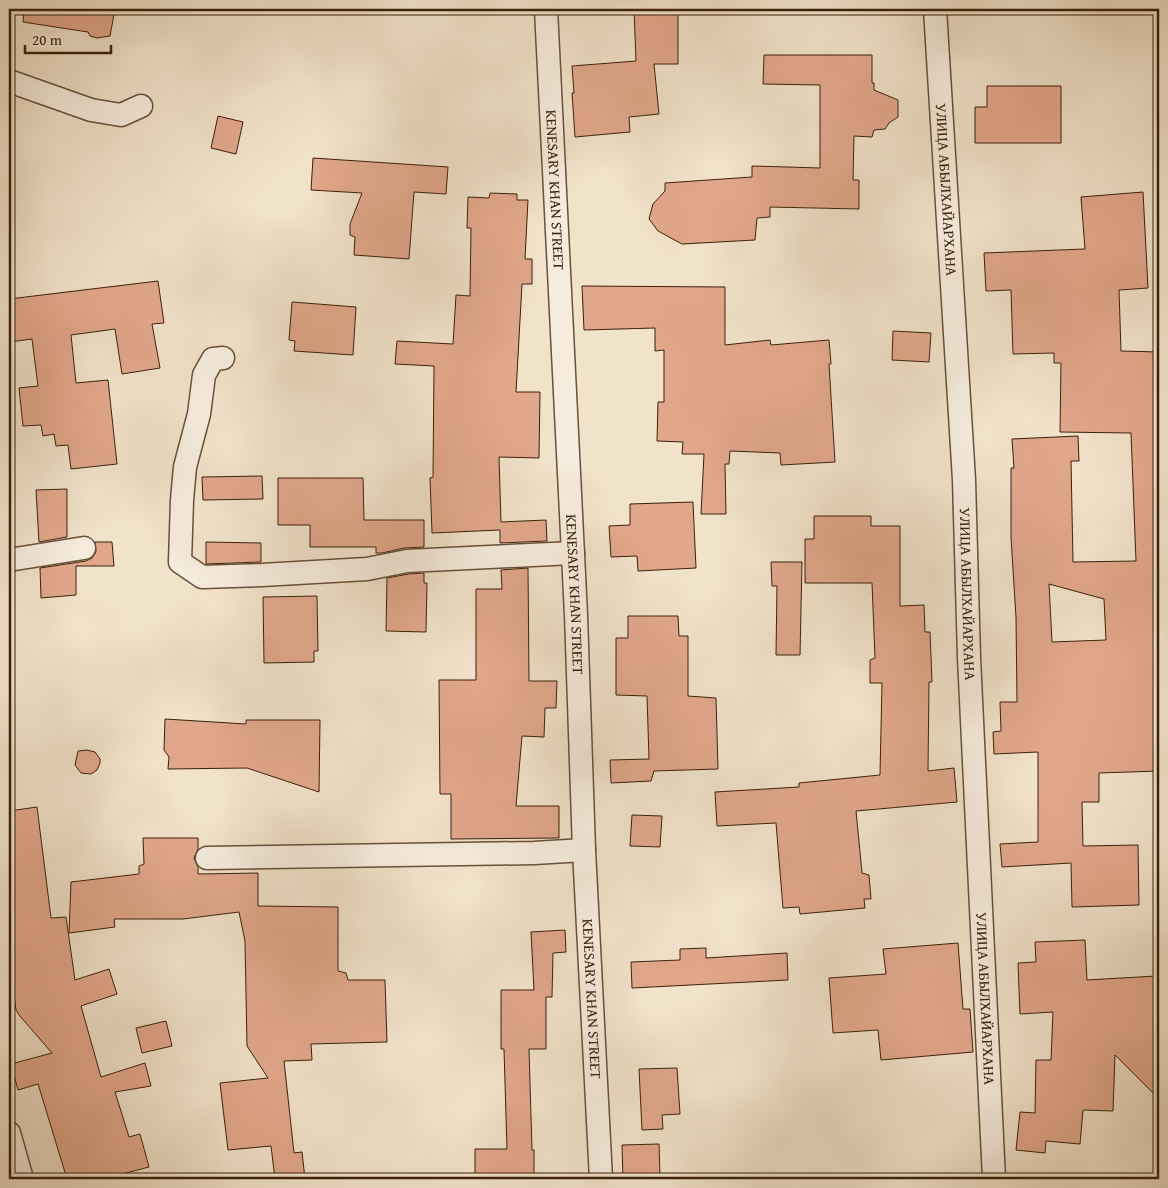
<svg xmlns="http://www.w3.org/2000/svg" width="1168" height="1188" viewBox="0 0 1168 1188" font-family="'Gentium Book Plus',serif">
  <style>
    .building { fill: #e1a78b; stroke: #3b200a; fill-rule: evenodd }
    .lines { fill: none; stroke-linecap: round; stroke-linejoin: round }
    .minor-casing { stroke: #68503a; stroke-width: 25 }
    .minor { stroke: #f6ecdd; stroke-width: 22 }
    .labels { text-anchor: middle; stroke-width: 4.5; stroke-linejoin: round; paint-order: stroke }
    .street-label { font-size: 15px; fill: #3b200a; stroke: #f6ecdd }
  </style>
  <rect width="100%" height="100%" fill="#f1e2ca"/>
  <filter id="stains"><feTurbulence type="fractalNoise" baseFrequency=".004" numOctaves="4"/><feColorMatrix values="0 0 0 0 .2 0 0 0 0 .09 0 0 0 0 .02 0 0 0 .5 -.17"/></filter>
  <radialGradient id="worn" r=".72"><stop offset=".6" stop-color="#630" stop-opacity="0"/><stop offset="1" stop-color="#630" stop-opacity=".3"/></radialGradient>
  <!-- building -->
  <g class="building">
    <polygon points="24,9 115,9 110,36 97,38 90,36 88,32 23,22"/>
    <polygon points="634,9 678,9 678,64 654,64 659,114 629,117 630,132 575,137 572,93 574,93 572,66 636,61"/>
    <polygon points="764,55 872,55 872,83 874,83 874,90 898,100 898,117 889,123 885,129 874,130 872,137 854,136 853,180 859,180 859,209 770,207 770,217 757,218 755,240 682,244 658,231 649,219 653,204 665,191 665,183 752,177 752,166 820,168 820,85 763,84"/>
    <polygon points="987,86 1061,86 1061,143 975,143 975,107 987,107"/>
    <polygon points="218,116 243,122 236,154 211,148"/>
    <polygon points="313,158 448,167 446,194 414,192 409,259 354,255 355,237 350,235 350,224 362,193 311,190"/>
    <path d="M1143,192L1148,288L1119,290L1121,351L1159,352V415H1156L1159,496V771L1099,773V802H1082L1083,846L1138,845L1139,905L1072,907L1071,863L1002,867L1000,844L1038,842V752L994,754L993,732L1001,731L1000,702H1017L1016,617L1011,538V468H1014L1012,439L1078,436L1079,461H1071L1073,562L1136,561L1131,433L1060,432L1061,363H1054V353L1013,354L1011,290L986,291L984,253L1085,249L1081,197ZM1049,584L1104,599L1106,640L1052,642Z"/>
    <polygon points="490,193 517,194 517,200 528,200 525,259 532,259 532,284 522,284 516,392 540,392 539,458 499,457 501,522 546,520 547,541 500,543 500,530 432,533 430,478 433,477 434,366 395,364 397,341 453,344 456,295 470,296 471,228 467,228 468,197 489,198"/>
    <polygon points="158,281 164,323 152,324 160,368 122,374 115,329 71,335 76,383 108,380 117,464 71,469 68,445 56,446 54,434 43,436 41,425 23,426 19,388 38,386 32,339 9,342 9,299"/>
    <polygon points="582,286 725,287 725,345 770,340 771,345 829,340 831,364 829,364 835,462 781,465 780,453 730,451 729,464 725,464 726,514 701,514 704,454 682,454 683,442 657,441 658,402 664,402 664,350 655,351 655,328 584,330"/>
    <polygon points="292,302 356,307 353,355 294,351 295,341 289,340"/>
    <polygon points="893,331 931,333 929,362 892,360"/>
    <polygon points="262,476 263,499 203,500 202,477"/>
    <polygon points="278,478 363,478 364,520 424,520 424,547 404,548 382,553 376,553 376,547 310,547 310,525 278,525"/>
    <polygon points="67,489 67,537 39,542 36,490"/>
    <polygon points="693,502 696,568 638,571 637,556 611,557 609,526 630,525 630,504"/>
    <polygon points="814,516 871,516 871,526 900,526 900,606 924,605 925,632 930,632 932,682 929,682 928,771 954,768 957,802 856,811 862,873 869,875 871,899 864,899 865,908 800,914 799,907 783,908 776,823 717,826 715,792 799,787 799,783 880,775 882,683 870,683 870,660 875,658 872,583 805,583 805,539 814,539"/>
    <polygon points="95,542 112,542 114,566 76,566 76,595 41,598 40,568 86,561 92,558 96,552"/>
    <polygon points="206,542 261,543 261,562 206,564"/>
    <polygon points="771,562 802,562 800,655 776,655 777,586 772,586"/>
    <polygon points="528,568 529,681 557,681 556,708 545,708 544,737 522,736 516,806 559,806 559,838 451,839 451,794 440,794 439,680 476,680 476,589 502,589 501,570"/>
    <polygon points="424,573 424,583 427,583 426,632 386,631 387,578 409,574"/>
    <polygon points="317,596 318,651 314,651 314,662 264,663 263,597"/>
    <polygon points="628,616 678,616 679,636 688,636 688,696 716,698 718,769 654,771 651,781 611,783 610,760 649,759 647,696 616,695 616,638 628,638"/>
    <polygon points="165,719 246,724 246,720 320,720 319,792 247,768 168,769 169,757 164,750"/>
    <polygon points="87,750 95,752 100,759 100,763 97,770 91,774 81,773 75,765 78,751"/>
    <polygon points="37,807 51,918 66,917 75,980 109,969 117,994 81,1006 101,1077 145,1063 151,1086 115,1092 129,1137 140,1134 149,1167 103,1179 67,1179 38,1084 18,1090 11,1064 52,1053 19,1015 16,1010 12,980 9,980 9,811"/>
    <polygon points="632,815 662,816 660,847 630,846"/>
    <polygon points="143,838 198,838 198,849 194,858 198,867 198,874 258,873 258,906 338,907 338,971 346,973 348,980 385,980 387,1042 311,1044 312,1060 284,1061 294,1153 302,1152 305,1179 275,1179 271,1146 228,1150 220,1083 268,1078 247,1046 245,941 239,912 183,919 114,919 115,927 69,933 71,882 139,874 139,866 144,864"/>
    <polygon points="565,930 566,952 553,953 552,997 546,997 546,1049 529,1049 532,1150 534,1150 534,1179 475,1179 475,1149 507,1149 504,1049 501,1049 501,990 534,990 531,932"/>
    <polygon points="1085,940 1087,980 1156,976 1159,1013 1159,1099 1115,1055 1113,1111 1083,1110 1080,1144 1046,1141 1045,1153 1016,1150 1020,1112 1035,1113 1036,1060 1051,1060 1053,1012 1020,1014 1018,963 1036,962 1035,942"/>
    <polygon points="958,943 963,1009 970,1009 973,1052 881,1060 878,1030 833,1033 829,978 886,974 883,949"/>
    <polygon points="706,948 706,958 787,953 788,980 632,988 631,962 680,960 680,949"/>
    <polygon points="166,1021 172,1046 142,1053 136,1028"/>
    <polygon points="677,1068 680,1114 662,1115 663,1129 642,1130 639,1069"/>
    <polygon points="659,1144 660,1176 651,1177 651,1179 623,1179 622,1145"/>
  </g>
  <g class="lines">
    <!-- minor casing -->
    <g class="minor-casing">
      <g id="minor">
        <path id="s1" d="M546,9L576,615L584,850L601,1179"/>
        <path id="s2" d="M935,9L964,480L969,658L994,1179"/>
        <polyline points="9,81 91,110 121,115 141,106"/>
        <polyline points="223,358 213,359 204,375 199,414 185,467 182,500 180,562 202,577 262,575 367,569 407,561 573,553"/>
        <polyline points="9,560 84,548"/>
        <polyline points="207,858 534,853 584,850"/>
        <polyline points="9,1133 22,1179"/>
      </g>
    </g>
    <!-- minor -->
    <use href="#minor" class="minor"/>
  </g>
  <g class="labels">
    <!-- street labels -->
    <g class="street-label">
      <text dy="5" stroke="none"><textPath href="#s1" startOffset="181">KENESARY KHAN STREET</textPath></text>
      <text dy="5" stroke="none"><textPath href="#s2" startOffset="181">УЛИЦА АБЫЛХАЙАРХАНА</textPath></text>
      <text dy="5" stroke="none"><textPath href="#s1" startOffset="586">KENESARY KHAN STREET</textPath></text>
      <text dy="5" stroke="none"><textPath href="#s2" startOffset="586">УЛИЦА АБЫЛХАЙАРХАНА</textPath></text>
      <text dy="5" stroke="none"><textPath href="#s2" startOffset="991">УЛИЦА АБЫЛХАЙАРХАНА</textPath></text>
      <text dy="5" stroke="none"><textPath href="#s1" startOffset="991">KENESARY KHAN STREET</textPath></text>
    </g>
  </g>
  <!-- margin -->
  <rect width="1168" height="1188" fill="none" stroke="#f1e2ca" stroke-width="30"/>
  <rect x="10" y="10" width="1148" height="1168" fill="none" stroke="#3b200a" stroke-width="2.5"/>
  <rect x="15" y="15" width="1138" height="1158" fill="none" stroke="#3b200a"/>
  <!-- scale -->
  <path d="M25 45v8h86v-8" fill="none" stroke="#3b200a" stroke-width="2.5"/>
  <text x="32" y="45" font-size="15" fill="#3b200a" stroke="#f6ecdd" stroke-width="4" paint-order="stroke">20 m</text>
  <rect width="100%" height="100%" filter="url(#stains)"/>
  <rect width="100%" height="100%" fill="url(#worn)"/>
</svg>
